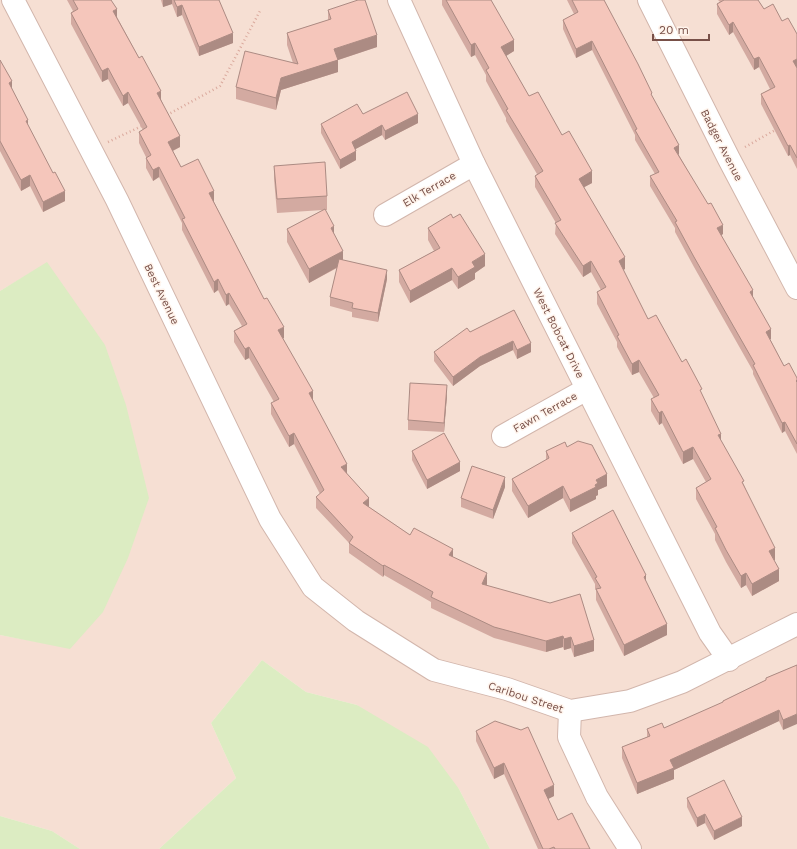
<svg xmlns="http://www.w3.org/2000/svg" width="797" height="849" viewBox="0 0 797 849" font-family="'Work Sans',sans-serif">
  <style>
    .residential { fill: #f6dfd3 }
    .green { fill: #dcecc2 }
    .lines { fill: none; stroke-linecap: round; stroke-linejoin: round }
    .minor-casing { stroke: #d2b6ac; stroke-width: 24 }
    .path { stroke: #daa99d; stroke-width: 2.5; stroke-dasharray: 1 3; stroke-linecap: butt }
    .minor { stroke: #fff; stroke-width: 22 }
    .wall { fill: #d3aaa1 }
    .shaded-wall { fill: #ac8b83 }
    .building { fill: #f5c6bb; stroke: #ac8b83 }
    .labels { text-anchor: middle; stroke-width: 3; stroke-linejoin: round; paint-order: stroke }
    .street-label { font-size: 11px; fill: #785048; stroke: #fff4ec }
  </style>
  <rect width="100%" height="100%" fill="#feefe5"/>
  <!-- residential -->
  <polygon class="residential" points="0,0 797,0 797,849 490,849 459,789 357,705 306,692 262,660 211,723 236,778 159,849 80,849 52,831 0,816 0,635 70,648 47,263 0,291"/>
  <!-- green -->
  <g class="green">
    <polygon points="47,262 105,345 126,405 149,498 128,558 103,612 70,649 0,635 0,291"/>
    <polygon points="262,660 306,692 357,705 428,747 459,789 490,849 159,849 236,778 211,723"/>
    <polygon points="0,816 52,831 80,849 0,849"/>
  </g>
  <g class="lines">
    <!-- minor casing -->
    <g class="minor-casing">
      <g id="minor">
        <polyline points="13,0 117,200 270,519 313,587 356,621 434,670 507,689 570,711 630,701 682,682 797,624"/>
        <polyline points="399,0 474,164 710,633 729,660"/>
        <polyline points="649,0 729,159 797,288"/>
        <polyline points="385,215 474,164"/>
        <polyline points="503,436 587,389"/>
        <polyline points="570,711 569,737 597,797 630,849"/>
      </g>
    </g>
    <!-- path -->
    <g class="path">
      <polyline points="167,115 220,86 260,11"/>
      <polyline points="108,142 144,125"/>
      <polyline points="745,147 777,129"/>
    </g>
    <!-- minor -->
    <use href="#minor" class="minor"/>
  </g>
  <!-- wall -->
  <g class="wall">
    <polygon points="67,0 111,0 117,17 161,99 180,147 173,151 181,167 214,202 284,338 283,338 313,400 347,474 369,507 410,535 453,557 487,584 487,585 594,651 574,657 571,648 564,650 563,647 546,652 494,638 431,608 431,602 384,575 383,577 349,553 349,543 316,508 316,497 320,494 294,444 289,447 271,414 271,403 274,402 249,358 245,360 234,342 234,331 242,326 229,304 226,306 218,290 214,293 182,230 182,223 159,177 153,181 146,168 146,157 139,143 139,132 143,130 128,103 123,106 108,79 102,82 71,24 71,13 73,11"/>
    <polygon points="161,0 219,0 233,43 199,56 182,15 177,17 172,4 163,7"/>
    <polygon points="442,0 491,0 514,51 506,56 529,96 562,135 592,183 584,187 625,269 623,270 648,319 682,362 702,395 721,441 744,485 775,560 774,560 779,581 752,596 746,585 741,588 726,562 715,540 715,534 696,499 696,488 706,482 693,459 683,464 662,423 659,425 651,411 651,399 654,398 639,372 632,375 617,347 617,342 597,304 597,292 601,290 591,272 583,277 555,234 556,223 535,187 535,176 537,174 506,121 506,118 486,81 486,75 475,55 471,57 442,5"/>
    <polygon points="567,0 604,0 652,97 679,154 679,155 723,234 721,235 753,297 771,339 770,339 784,366 797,378 797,454 785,431 782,433 753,374 753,371 694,267 675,232 675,228 650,186 650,176 655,174 635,140 635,135 592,50 576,58 563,29 563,20 574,14"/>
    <polygon points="718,0 758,0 764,9 782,21 797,34 797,169 790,155 788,156 761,104 761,94 770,89 759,67 754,70 733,32 729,35 717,14 717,4 720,2"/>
    <polygon points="328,10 377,47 338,60 338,72 281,90 276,110 236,99 236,87 293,63 287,45 287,33 328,20"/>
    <polygon points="0,60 28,126 65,201 43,212 30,186 21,191 0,151"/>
    <polygon points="363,114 418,123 385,140 382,135 355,149 356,160 340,169 321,133 321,124"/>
    <polygon points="274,166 327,196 327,210 325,210 343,260 387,279 378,322 352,317 352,312 330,306 330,297 337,268 309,283 287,242 287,229 323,210 277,213 274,179"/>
    <polygon points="428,228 485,266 475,273 475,279 458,289 452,280 410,303 399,282 399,270 434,251 428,240"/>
    <polygon points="514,310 531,352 517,359 513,350 480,366 453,386 434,361 434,352 470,332"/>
    <polygon points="447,395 444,432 408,430 408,420"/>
    <polygon points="567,447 607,486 598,490 598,495 596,496 596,499 570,512 563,498 528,518 512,491 512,479 546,460 546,451"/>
    <polygon points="412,451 460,471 427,489 412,460"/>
    <polygon points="505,487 493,519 461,507 461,498"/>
    <polygon points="572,533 646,582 667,635 624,656 596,600 596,590 595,589 595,584 572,543"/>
    <polygon points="797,665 783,730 779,721 674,770 674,779 637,794 622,758 622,747 647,737 647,729 664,728 723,703 723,701 766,680 766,678"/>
    <polygon points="476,731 554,796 548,799 558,820 590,849 538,849 504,774 494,779 476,741"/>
    <polygon points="687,798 742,826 714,840 705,823 697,827 687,807"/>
  </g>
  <!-- shaded-wall -->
  <g class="shaded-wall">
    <polygon points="163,0 172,0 172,4 163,7"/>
    <polygon points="182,5 182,15 177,17 177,7"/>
    <polygon points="117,9 117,20 113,11"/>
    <polygon points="733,22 733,32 729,35 729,25"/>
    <polygon points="233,33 233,43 199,56 199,47"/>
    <polygon points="377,35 377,47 338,60 338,72 281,90 276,110 276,98 281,78 334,49"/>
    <polygon points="514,40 514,51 501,59 501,47"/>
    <polygon points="592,41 592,50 576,58 576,49"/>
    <polygon points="475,43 475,55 471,57 471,45"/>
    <polygon points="759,57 759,67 754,70 754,59"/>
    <polygon points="797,59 797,69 793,61"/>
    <polygon points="108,68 108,79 102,82 102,71"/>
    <polygon points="12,81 12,92 9,83"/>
    <polygon points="161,91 161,102 157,93"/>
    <polygon points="128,92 128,103 123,106 123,96"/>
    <polygon points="418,114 418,123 385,140 385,131"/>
    <polygon points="28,120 28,131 26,121"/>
    <polygon points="382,125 382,135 352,151 352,142"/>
    <polygon points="180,136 180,147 168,153 168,142"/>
    <polygon points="679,145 679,154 674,157 674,148"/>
    <polygon points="790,145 790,155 788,156 788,146"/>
    <polygon points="356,151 356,160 340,169 340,160"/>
    <polygon points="159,167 159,177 153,181 153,170"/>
    <polygon points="592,171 592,183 579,190 579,179"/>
    <polygon points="30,175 30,186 21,191 21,180"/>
    <polygon points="65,191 65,201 43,212 43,202"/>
    <polygon points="214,191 214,202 209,204 209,193"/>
    <polygon points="723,225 723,234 717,238 717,228"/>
    <polygon points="334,226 334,240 331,228"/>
    <polygon points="343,251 343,264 309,283 309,269"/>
    <polygon points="485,254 485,266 475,273 475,279 458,289 458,277 472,262"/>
    <polygon points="625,257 625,269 619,272 619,261"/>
    <polygon points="591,261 591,272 583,277 583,266"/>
    <polygon points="452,268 452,280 410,303 410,291"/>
    <polygon points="387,270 387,279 378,322 378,313"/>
    <polygon points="218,279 218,290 214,293 214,282"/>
    <polygon points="753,290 753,299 750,292"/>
    <polygon points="229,293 229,304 226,306 226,295"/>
    <polygon points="284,327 284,338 278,341 278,330"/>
    <polygon points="771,329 771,339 766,341 766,332"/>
    <polygon points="513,341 513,350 480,366 453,386 453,377 480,357"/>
    <polygon points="531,343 531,352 517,359 517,350"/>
    <polygon points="249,347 249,358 245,360 245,349"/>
    <polygon points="639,360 639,372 632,375 632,364"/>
    <polygon points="447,385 447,395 444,432 444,423"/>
    <polygon points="313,391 313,402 309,393"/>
    <polygon points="662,411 662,423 659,425 659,413"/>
    <polygon points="785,422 785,431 782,433 782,423"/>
    <polygon points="294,433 294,444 289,447 289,436"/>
    <polygon points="721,434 721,445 718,435"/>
    <polygon points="693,447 693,459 683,464 683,452"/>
    <polygon points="460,462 460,471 427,489 427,480"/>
    <polygon points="347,464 347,475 341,467"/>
    <polygon points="607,474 607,486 598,490 598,495 596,496 596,499 570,512 570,500 595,485 596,480"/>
    <polygon points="505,477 505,487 493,519 493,510"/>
    <polygon points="563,486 563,498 528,518 528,506"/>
    <polygon points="369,498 369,509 363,503"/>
    <polygon points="775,548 775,560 769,563 769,551"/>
    <polygon points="453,549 453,560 449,555"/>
    <polygon points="384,565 384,575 383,577 383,566"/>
    <polygon points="779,569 779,581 752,596 752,584"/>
    <polygon points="487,573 487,584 482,595 482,584"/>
    <polygon points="746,573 746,585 741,588 741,576"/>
    <polygon points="646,575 646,586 644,577"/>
    <polygon points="667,624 667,635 624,656 624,645"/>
    <polygon points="563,636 563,647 546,652 546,641"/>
    <polygon points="571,637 571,648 564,650 564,639"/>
    <polygon points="594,640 594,651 574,657 574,646"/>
    <polygon points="779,710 779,721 674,770 674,779 637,794 637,783 670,760"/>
    <polygon points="797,714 797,724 783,730 783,720"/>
    <polygon points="504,763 504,774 494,779 494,768"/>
    <polygon points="554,785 554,796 544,801 544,790"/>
    <polygon points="705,814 705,823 697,827 697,818"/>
    <polygon points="742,817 742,826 714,840 714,831"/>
  </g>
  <!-- building -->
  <g class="building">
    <polygon points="73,0 111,0 117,9 113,11 139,58 142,56 161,91 157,93 180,136 168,142 181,167 198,159 214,191 209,193 264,299 267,298 284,327 278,330 313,391 309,393 347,464 341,467 369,498 363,503 410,535 414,528 453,549 449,555 487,573 482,584 550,603 580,594 594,640 574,646 571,637 564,639 563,636 546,641 494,627 431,597 433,592 384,565 383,566 349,543 353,537 316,497 324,490 294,433 289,436 271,403 279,399 249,347 245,349 234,331 247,324 229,293 226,295 218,279 214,282 182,219 185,218 159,167 153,170 146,158 151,155 139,132 147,127 128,92 123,96 108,68 102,71 71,13 78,9"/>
    <polygon points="174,0 219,0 233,33 199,47 182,5 177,7"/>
    <polygon points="358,0 365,0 377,35 334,49 338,60 281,78 276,98 236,87 245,51 298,64 287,33 331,19 328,10"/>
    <polygon points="446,0 491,0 514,40 501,47 529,96 538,92 562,135 569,131 592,171 579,179 625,257 619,261 648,319 656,315 682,362 686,359 702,389 700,390 721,434 718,435 744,481 742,482 775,548 769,551 779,569 752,584 746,573 741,576 726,550 715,528 717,527 696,488 711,479 693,447 683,452 662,411 659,413 651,399 659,395 639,360 632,364 617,336 619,335 597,292 606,287 591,261 583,266 555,223 561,220 535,176 543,171 506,110 508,109 486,70 489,68 475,43 471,45"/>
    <polygon points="572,0 604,0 638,64 652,93 651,94 679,145 674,148 708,204 711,203 723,225 717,228 753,290 750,292 771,329 766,332 784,366 789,363 797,378 797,380 796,381 797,382 797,444 785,422 782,423 753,365 755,364 694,257 675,222 677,221 650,176 659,172 635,130 637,129 592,41 576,49 563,20 578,12"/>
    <polygon points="724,0 758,0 764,9 773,4 782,21 788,18 797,34 797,59 793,61 797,68 797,158 790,145 788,146 761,94 775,87 759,57 754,59 733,22 729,25 717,4"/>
    <polygon points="0,60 12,81 9,83 28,120 26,121 53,173 55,172 65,191 43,202 30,175 21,180 0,141"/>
    <polygon points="407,92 418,114 385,131 382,125 352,142 356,151 340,160 321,124 357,104 363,114"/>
    <polygon points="325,162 327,196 277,199 274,166"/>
    <polygon points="325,209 334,226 331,228 343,251 309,269 287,229"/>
    <polygon points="451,214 453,218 460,214 485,254 472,262 475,267 458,277 452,268 410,291 399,270 440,248 428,228"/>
    <polygon points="339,259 387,270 378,313 352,308 353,303 330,297"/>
    <polygon points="514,310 531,343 517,350 513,341 480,357 453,377 434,352 467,328 470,332"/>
    <polygon points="410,383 447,385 444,423 408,420"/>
    <polygon points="444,433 460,462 427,480 412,451"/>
    <polygon points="578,441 592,445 607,474 596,480 598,483 595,485 596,487 570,500 563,486 528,506 512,479 549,458 546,451 565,442 567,447"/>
    <polygon points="472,466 505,477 493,510 461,498"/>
    <polygon points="613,510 646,575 644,577 667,624 624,645 596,589 601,588 595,578 597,577 572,533"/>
    <polygon points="797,665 797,714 783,720 779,710 670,760 674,768 637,783 622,747 650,736 647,729 662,723 664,728 723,702 723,701 766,680 766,678"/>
    <polygon points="495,721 521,730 528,727 554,785 544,790 558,820 572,813 590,849 555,849 554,847 549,849 543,849 504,763 494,768 476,731"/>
    <polygon points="724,780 742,817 714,831 705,814 697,818 687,798"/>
  </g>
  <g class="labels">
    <!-- street labels -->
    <g class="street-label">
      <text transform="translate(722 145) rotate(63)" y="4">Badger Avenue</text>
      <text transform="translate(429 189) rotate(-30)" y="4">Elk Terrace</text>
      <text transform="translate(162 294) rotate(64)" y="4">Best Avenue</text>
      <text transform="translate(559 333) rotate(63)" y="4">West Bobcat Drive</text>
      <text transform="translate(545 412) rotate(-29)" y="4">Fawn Terrace</text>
      <text transform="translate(526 697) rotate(18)" y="4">Caribou Street</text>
    </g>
  </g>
  <!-- scale -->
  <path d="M653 34v6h56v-6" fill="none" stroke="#785048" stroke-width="2"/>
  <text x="659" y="34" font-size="12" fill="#785048" stroke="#fff4ec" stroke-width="3" paint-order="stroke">20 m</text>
</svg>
